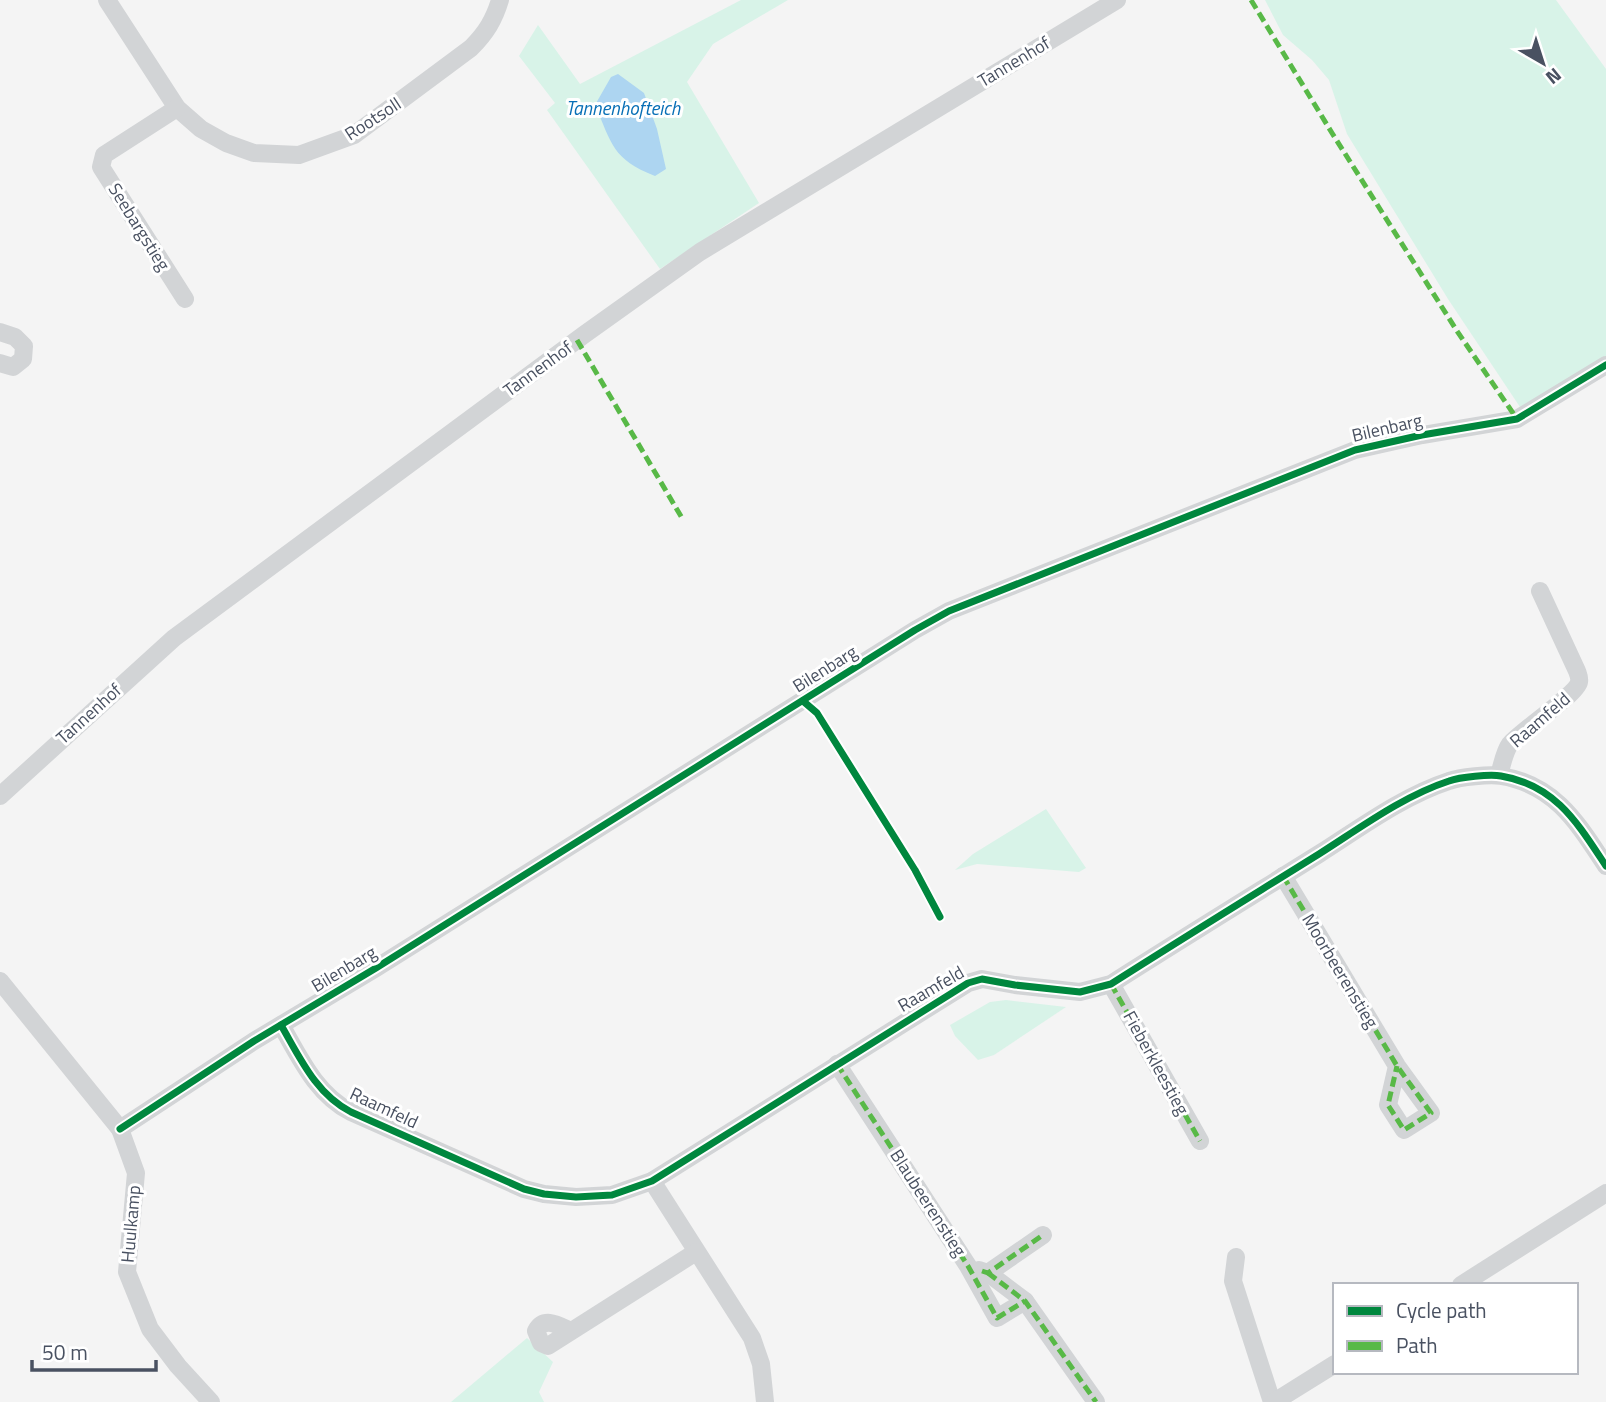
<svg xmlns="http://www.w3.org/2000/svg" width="1606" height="1402" viewBox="0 0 1606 1402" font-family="'Titillium Web',sans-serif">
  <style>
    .green { fill: #d8f3e8 }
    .water { fill: #add5f1 }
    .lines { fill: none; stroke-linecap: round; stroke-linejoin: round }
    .street { stroke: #d2d4d6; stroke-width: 18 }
    .quiet { stroke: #58b947; stroke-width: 5; stroke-dasharray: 10 5; stroke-linecap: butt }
    .cycleway-casing { stroke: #fff; stroke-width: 11 }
    .cycleway { stroke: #00873e; stroke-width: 7 }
    .labels { text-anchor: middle; stroke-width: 6; stroke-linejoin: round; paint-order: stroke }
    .street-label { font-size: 18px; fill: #495161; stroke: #fff }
    .water-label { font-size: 19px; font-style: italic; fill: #076fb6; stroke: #fff }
  </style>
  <rect width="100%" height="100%" fill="#f4f4f4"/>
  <!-- green -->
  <g class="green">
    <polygon points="741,0 788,0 713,44 687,82 759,203 660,269 547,110 555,103 519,56 538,25 580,84"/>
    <polygon points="1265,0 1556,0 1606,69 1606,358 1520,407 1448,299 1347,134 1329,80 1312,60 1283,35"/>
    <polygon points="1046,809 1086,868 1079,872 977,864 955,870 973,854"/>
    <polygon points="1006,1000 1066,1007 994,1055 978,1060 955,1036 950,1025 990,1002"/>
    <polygon points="527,1338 553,1362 539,1392 544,1402 451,1402"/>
  </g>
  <!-- water -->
  <path class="water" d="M618,74L644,93L657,129L666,169L655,176C612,159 612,144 595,105L611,77Z"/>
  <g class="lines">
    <!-- street -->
    <g class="street">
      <path d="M107,0L177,108L201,129L226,143L254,153L299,155L354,135L471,48C486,33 494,20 500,0"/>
      <polyline points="177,108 104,155 101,167 185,299"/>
      <polyline points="0,332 15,337 24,346 23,359 13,367 0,363"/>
      <path d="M1499,775C1502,766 1504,752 1510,744C1522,730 1577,694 1579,682C1580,678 1578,674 1577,671L1540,591"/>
      <polyline points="0,796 174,638 585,334 700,252 1117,0"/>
      <polyline points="1283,876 1397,1066 1431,1113 1404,1130 1388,1105 1397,1066"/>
      <polyline points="0,981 120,1129 136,1173 127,1272 150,1329 178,1366 211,1402"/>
      <polyline points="1111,984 1200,1141"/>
      <path d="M281,1025C300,1058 316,1094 351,1112L524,1189L544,1194L576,1197L612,1195L652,1181L968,983L982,979L1015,985L1080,992L1111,984C1180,940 1250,897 1319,854C1360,828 1403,796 1449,781C1460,777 1490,774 1501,776C1556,785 1578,824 1606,866"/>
      <polyline points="837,1064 968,1266 997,1318 1025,1301"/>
      <polyline points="120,1129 254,1041 376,968 915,630 949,611 1355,450 1422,435 1517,419 1606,365"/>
      <polyline points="652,1181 752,1338 761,1364 765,1402"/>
      <polyline points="1236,1257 1233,1281 1272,1402"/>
      <polyline points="979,1270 988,1273 1043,1235"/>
      <polyline points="988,1273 1025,1301 1096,1402"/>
      <polyline points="1461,1285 1606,1193"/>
      <path d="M571,1331C558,1325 544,1316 536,1331L541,1343L548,1346L696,1252"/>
      <polyline points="1274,1402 1335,1364"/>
    </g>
    <!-- quiet -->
    <g class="quiet">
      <polyline points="1251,0 1332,133 1457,331 1517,419"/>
      <polyline points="577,340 682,518"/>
      <polyline points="1283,876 1397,1066 1431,1113 1404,1130 1388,1105 1397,1066"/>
      <polyline points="1111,984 1200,1141"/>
      <polyline points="837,1064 968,1266 997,1318 1025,1301"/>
      <polyline points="982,1271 988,1273 1043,1235"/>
      <polyline points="988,1273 1025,1301 1096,1402"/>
    </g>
    <!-- cycleway casing -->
    <g class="cycleway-casing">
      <g id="cycleway">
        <polyline points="803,701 817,713 915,870 940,917"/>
        <path d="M281,1025C300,1058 316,1094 351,1112L524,1189L544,1194L576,1197L612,1195L652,1181L968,983L982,979L1015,985L1080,992L1111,984C1180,940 1250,897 1319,854C1360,828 1403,796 1449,781C1460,777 1490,774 1501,776C1556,785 1578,824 1606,866"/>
        <polyline points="120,1129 254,1041 376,968 915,630 949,611 1355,450 1422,435 1517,419 1606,365"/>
      </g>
    </g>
    <!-- cycleway -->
    <use href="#cycleway" class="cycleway"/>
  </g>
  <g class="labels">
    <!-- street labels -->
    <g class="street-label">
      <text transform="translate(1014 62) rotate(-31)" y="6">Tannenhof</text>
      <text transform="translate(373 119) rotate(-33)" y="6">Rootsoll</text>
      <text transform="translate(139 227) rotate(58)" y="6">Seebargstieg</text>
      <text transform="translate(538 369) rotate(-36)" y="6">Tannenhof</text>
      <text transform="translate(1387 428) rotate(-13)" y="6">Bilenbarg</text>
      <text transform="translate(825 669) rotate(-32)" y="6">Bilenbarg</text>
      <text transform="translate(89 714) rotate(-42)" y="6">Tannenhof</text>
      <text transform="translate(1540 720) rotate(-41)" y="6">Raamfeld</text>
      <text transform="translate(344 969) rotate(-31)" y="6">Bilenbarg</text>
      <text transform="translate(1340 971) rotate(59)" y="6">Moorbeerenstieg</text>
      <text transform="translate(931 989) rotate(-30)" y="6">Raamfeld</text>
      <text transform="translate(1156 1063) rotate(61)" y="6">Fieberkleestieg</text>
      <text transform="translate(384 1108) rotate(25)" y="6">Raamfeld</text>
      <text transform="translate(928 1203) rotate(57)" y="6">Blaubeerenstieg</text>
      <text transform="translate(131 1224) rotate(-85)" y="6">Huulkamp</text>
    </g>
    <!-- water labels -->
    <g class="water-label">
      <text x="623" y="115">Tannenhofteich</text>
    </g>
  </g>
  <!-- legend -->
  <rect x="1333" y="1283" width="245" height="91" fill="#ffffff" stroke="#b6b9c0" stroke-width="2"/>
  <rect x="1347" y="1306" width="35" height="10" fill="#00873e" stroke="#b6b9c0" stroke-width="2"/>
  <text x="1396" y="1318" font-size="21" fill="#495161">Cycle path</text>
  <rect x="1347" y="1341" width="35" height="10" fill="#58b947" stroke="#b6b9c0" stroke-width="2"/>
  <text x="1396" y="1353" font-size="21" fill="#495161">Path</text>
  <!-- north arrow -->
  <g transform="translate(1543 63) rotate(141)" stroke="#ffffff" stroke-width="5" paint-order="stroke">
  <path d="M0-5L12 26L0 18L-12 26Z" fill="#495161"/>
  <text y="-10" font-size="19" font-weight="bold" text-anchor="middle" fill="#495161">N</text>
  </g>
  <!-- scale -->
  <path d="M32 1360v10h124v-10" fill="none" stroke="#495161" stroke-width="3.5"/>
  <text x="42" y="1360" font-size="21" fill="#495161" stroke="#ffffff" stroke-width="5" paint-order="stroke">50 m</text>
</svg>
